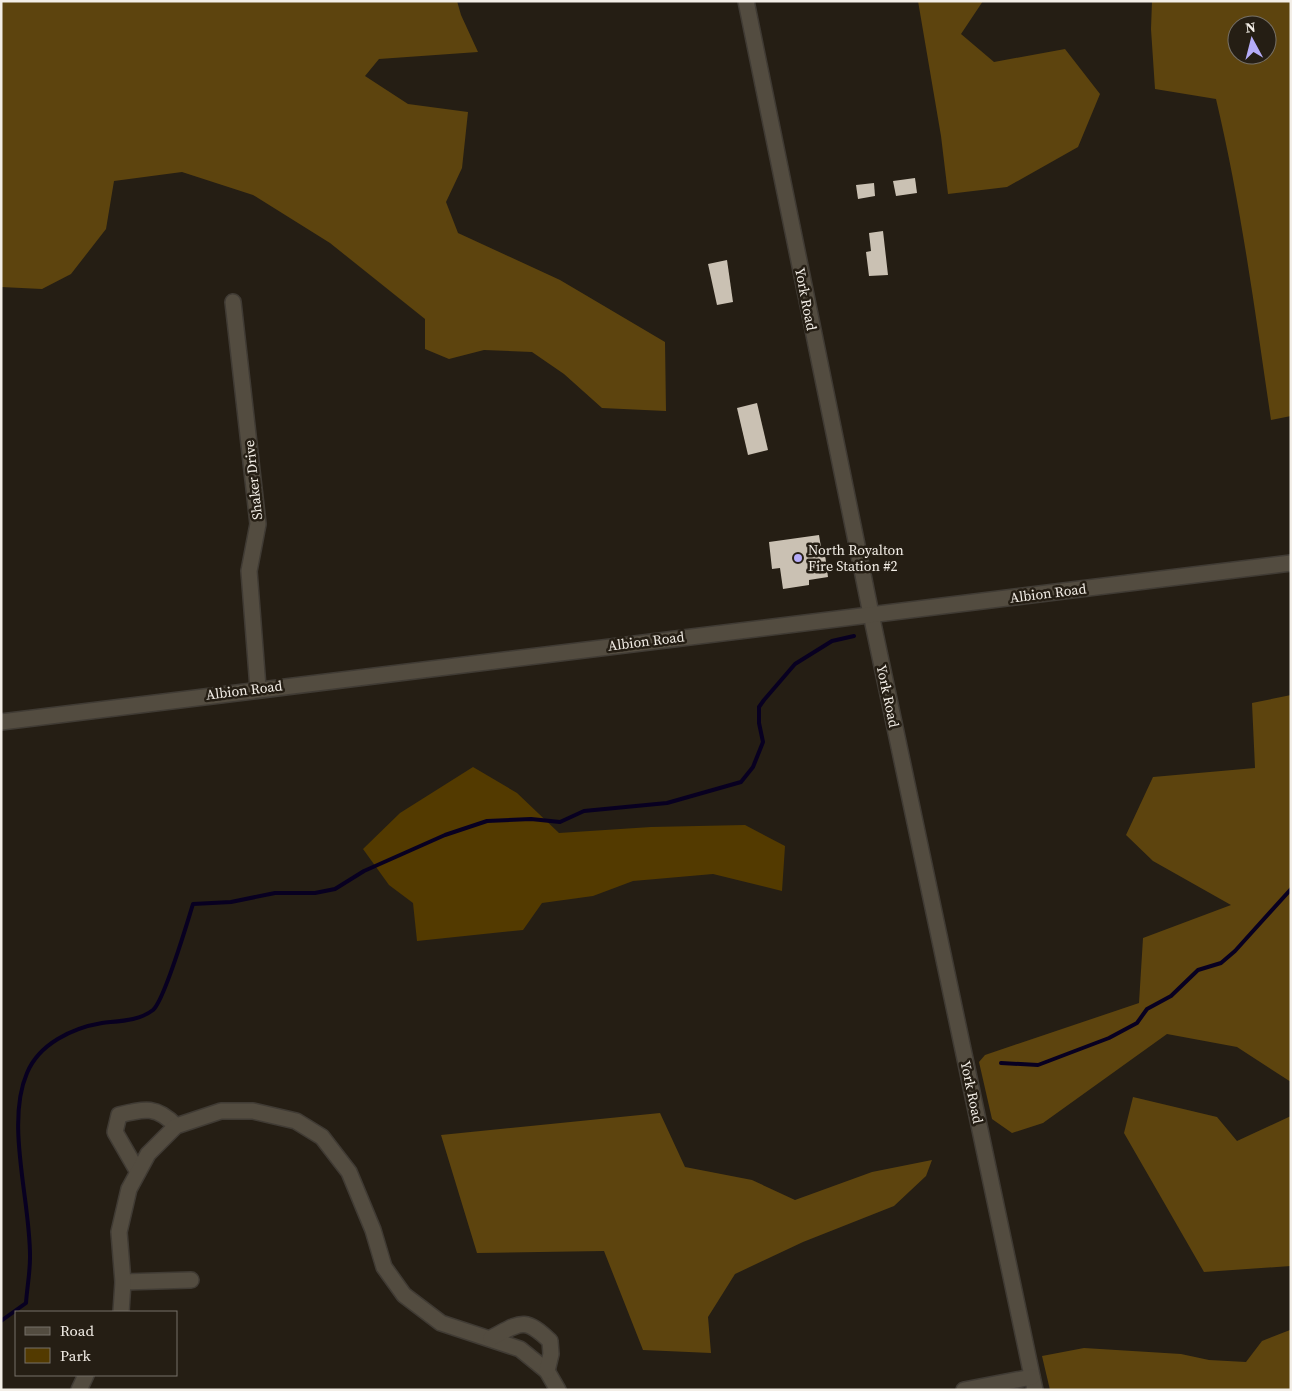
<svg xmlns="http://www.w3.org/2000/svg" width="1292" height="1391" viewBox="0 0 1292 1391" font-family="'Source Serif 4',serif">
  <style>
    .green { fill: #533a00 }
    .forest { fill: #5d440e; fill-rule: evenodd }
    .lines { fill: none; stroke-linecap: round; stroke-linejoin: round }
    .stream { stroke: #080021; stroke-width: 4 }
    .building { fill: #cac1b3 }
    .minor-casing { stroke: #403b34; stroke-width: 18 }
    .minor { stroke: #534c40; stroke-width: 15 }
    .poi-dot { fill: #b5acf8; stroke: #251e14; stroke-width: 2 }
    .labels { text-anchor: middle; stroke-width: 5; stroke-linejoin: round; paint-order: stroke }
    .street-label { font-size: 14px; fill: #f3eee7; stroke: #251e14 }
    .poi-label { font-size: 14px; fill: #f3eee7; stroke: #251e14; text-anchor: start }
  </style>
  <rect width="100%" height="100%" fill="#251e14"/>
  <!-- green -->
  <polygon class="green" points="473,767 517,793 559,833 651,827 745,825 785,846 782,891 713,874 633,881 593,896 542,903 523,930 417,941 413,903 389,885 363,849 400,813"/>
  <!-- forest -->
  <g class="forest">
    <polygon points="1,1 457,1 461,15 478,52 379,59 365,76 408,104 468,112 462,168 446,202 458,233 560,280 665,342 666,411 602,408 564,374 532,352 484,350 449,359 425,349 425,319 330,243 253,195 182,172 114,181 106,229 71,274 42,289 1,287"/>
    <polygon points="918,1 983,1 961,34 994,62 1065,49 1100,94 1078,147 1007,187 948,194 941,136"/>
    <path d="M1152,1H1291V416L1271,420C1255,312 1241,204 1216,99L1155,89L1151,29ZM1237,25H1267V55H1237Z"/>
    <polygon points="1291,695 1291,1082 1237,1047 1167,1034 1043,1123 1012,1133 992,1119 979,1062 985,1055 1139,1003 1143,938 1231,905 1153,861 1126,835 1153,777 1255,768 1252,703"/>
    <polygon points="1133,1097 1217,1117 1237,1141 1291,1116 1291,1266 1204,1272 1124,1133"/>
    <polygon points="660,1113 685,1167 752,1180 795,1200 872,1172 932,1160 926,1176 894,1206 803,1242 735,1274 708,1317 711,1353 643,1350 604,1251 477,1253 441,1135"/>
    <polygon points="1290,1330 1291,1390 1050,1390 1042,1356 1084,1348 1181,1354 1209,1360 1246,1362 1262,1341"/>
  </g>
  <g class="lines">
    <!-- stream -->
    <g class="stream">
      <polyline points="1001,1063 1038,1065 1109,1038 1137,1023 1147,1009 1171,996 1198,970 1221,963 1235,951 1291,889"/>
      <path d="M1,1321L26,1303C27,1288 30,1273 30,1258C31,1203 5,1124 27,1073C39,1044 72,1028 102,1023C119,1021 139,1021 153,1010C165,999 187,923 193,904L231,902L275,893H315L335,889L364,871L445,835L487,821L531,819L560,822L584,811L667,803L741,782L753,767L763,742L759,723V707L764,700L795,664L832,641L854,636"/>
    </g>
  </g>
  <!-- building -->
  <g class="building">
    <polygon points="915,178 917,193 896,196 893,181"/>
    <polygon points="874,183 875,196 858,199 856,185"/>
    <polygon points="883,231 888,275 869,276 866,252 871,251 869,233"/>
    <polygon points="727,260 733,302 717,305 708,264"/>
    <polygon points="757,403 768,450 748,455 737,408"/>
    <polygon points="819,535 821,547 824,547 828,577 809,580 809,585 783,589 780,568 772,569 769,542"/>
  </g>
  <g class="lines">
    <!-- minor casing -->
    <g class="minor-casing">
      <g id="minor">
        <polyline points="746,1 871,614 1035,1390"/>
        <polyline points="233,302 258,524 249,571 258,688"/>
        <polyline points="1,722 1291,563"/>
        <path d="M138,1172L115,1132L119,1115C145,1108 157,1106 176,1126"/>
        <polyline points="123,1282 191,1280"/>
        <polyline points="121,1312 123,1282 119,1232 129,1189 148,1154 176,1126 221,1111 253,1111 296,1121 322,1137 349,1172 373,1230 384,1267 404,1295 441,1323 520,1349 547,1371 558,1390"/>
        <path d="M491,1338C520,1323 524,1316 550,1341L551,1354L547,1371"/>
        <polyline points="79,1390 86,1375"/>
        <polyline points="964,1390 1032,1377"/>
      </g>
    </g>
    <!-- minor -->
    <use href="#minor" class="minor"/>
  </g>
  <!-- markers -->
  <circle class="poi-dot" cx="798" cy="558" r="5"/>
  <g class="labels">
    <!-- street labels -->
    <g class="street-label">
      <text transform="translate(806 299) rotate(79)" y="5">York Road</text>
      <text transform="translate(253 480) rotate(-96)" y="5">Shaker Drive</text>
      <text transform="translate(1048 593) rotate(-7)" y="5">Albion Road</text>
      <text transform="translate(646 641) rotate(-7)" y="5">Albion Road</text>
      <text transform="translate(244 690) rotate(-7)" y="5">Albion Road</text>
      <text transform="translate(888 696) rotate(78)" y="5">York Road</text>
      <text transform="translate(972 1092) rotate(78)" y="5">York Road</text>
    </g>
    <!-- poi labels -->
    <g class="poi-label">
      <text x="808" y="555">North Royalton<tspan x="808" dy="16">Fire Station #2</tspan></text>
    </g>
  </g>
  <!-- border -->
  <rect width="1292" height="1391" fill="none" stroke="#f3eee7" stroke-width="5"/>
  <!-- legend -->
  <rect x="15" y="1311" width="162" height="65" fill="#251e14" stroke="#777168"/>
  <rect x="25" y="1327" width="25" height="8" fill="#534c40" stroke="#777168"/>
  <text x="60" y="1336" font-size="15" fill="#f3eee7">Road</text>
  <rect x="25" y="1348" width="25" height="15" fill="#533a00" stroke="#777168"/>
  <text x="60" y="1361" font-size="15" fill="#f3eee7">Park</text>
  <!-- north arrow -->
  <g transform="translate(1252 40) rotate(353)"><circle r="24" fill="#251e14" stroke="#777168"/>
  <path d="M0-4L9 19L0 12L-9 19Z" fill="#b5acf8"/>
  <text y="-8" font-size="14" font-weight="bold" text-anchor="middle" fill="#f3eee7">N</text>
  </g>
</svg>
